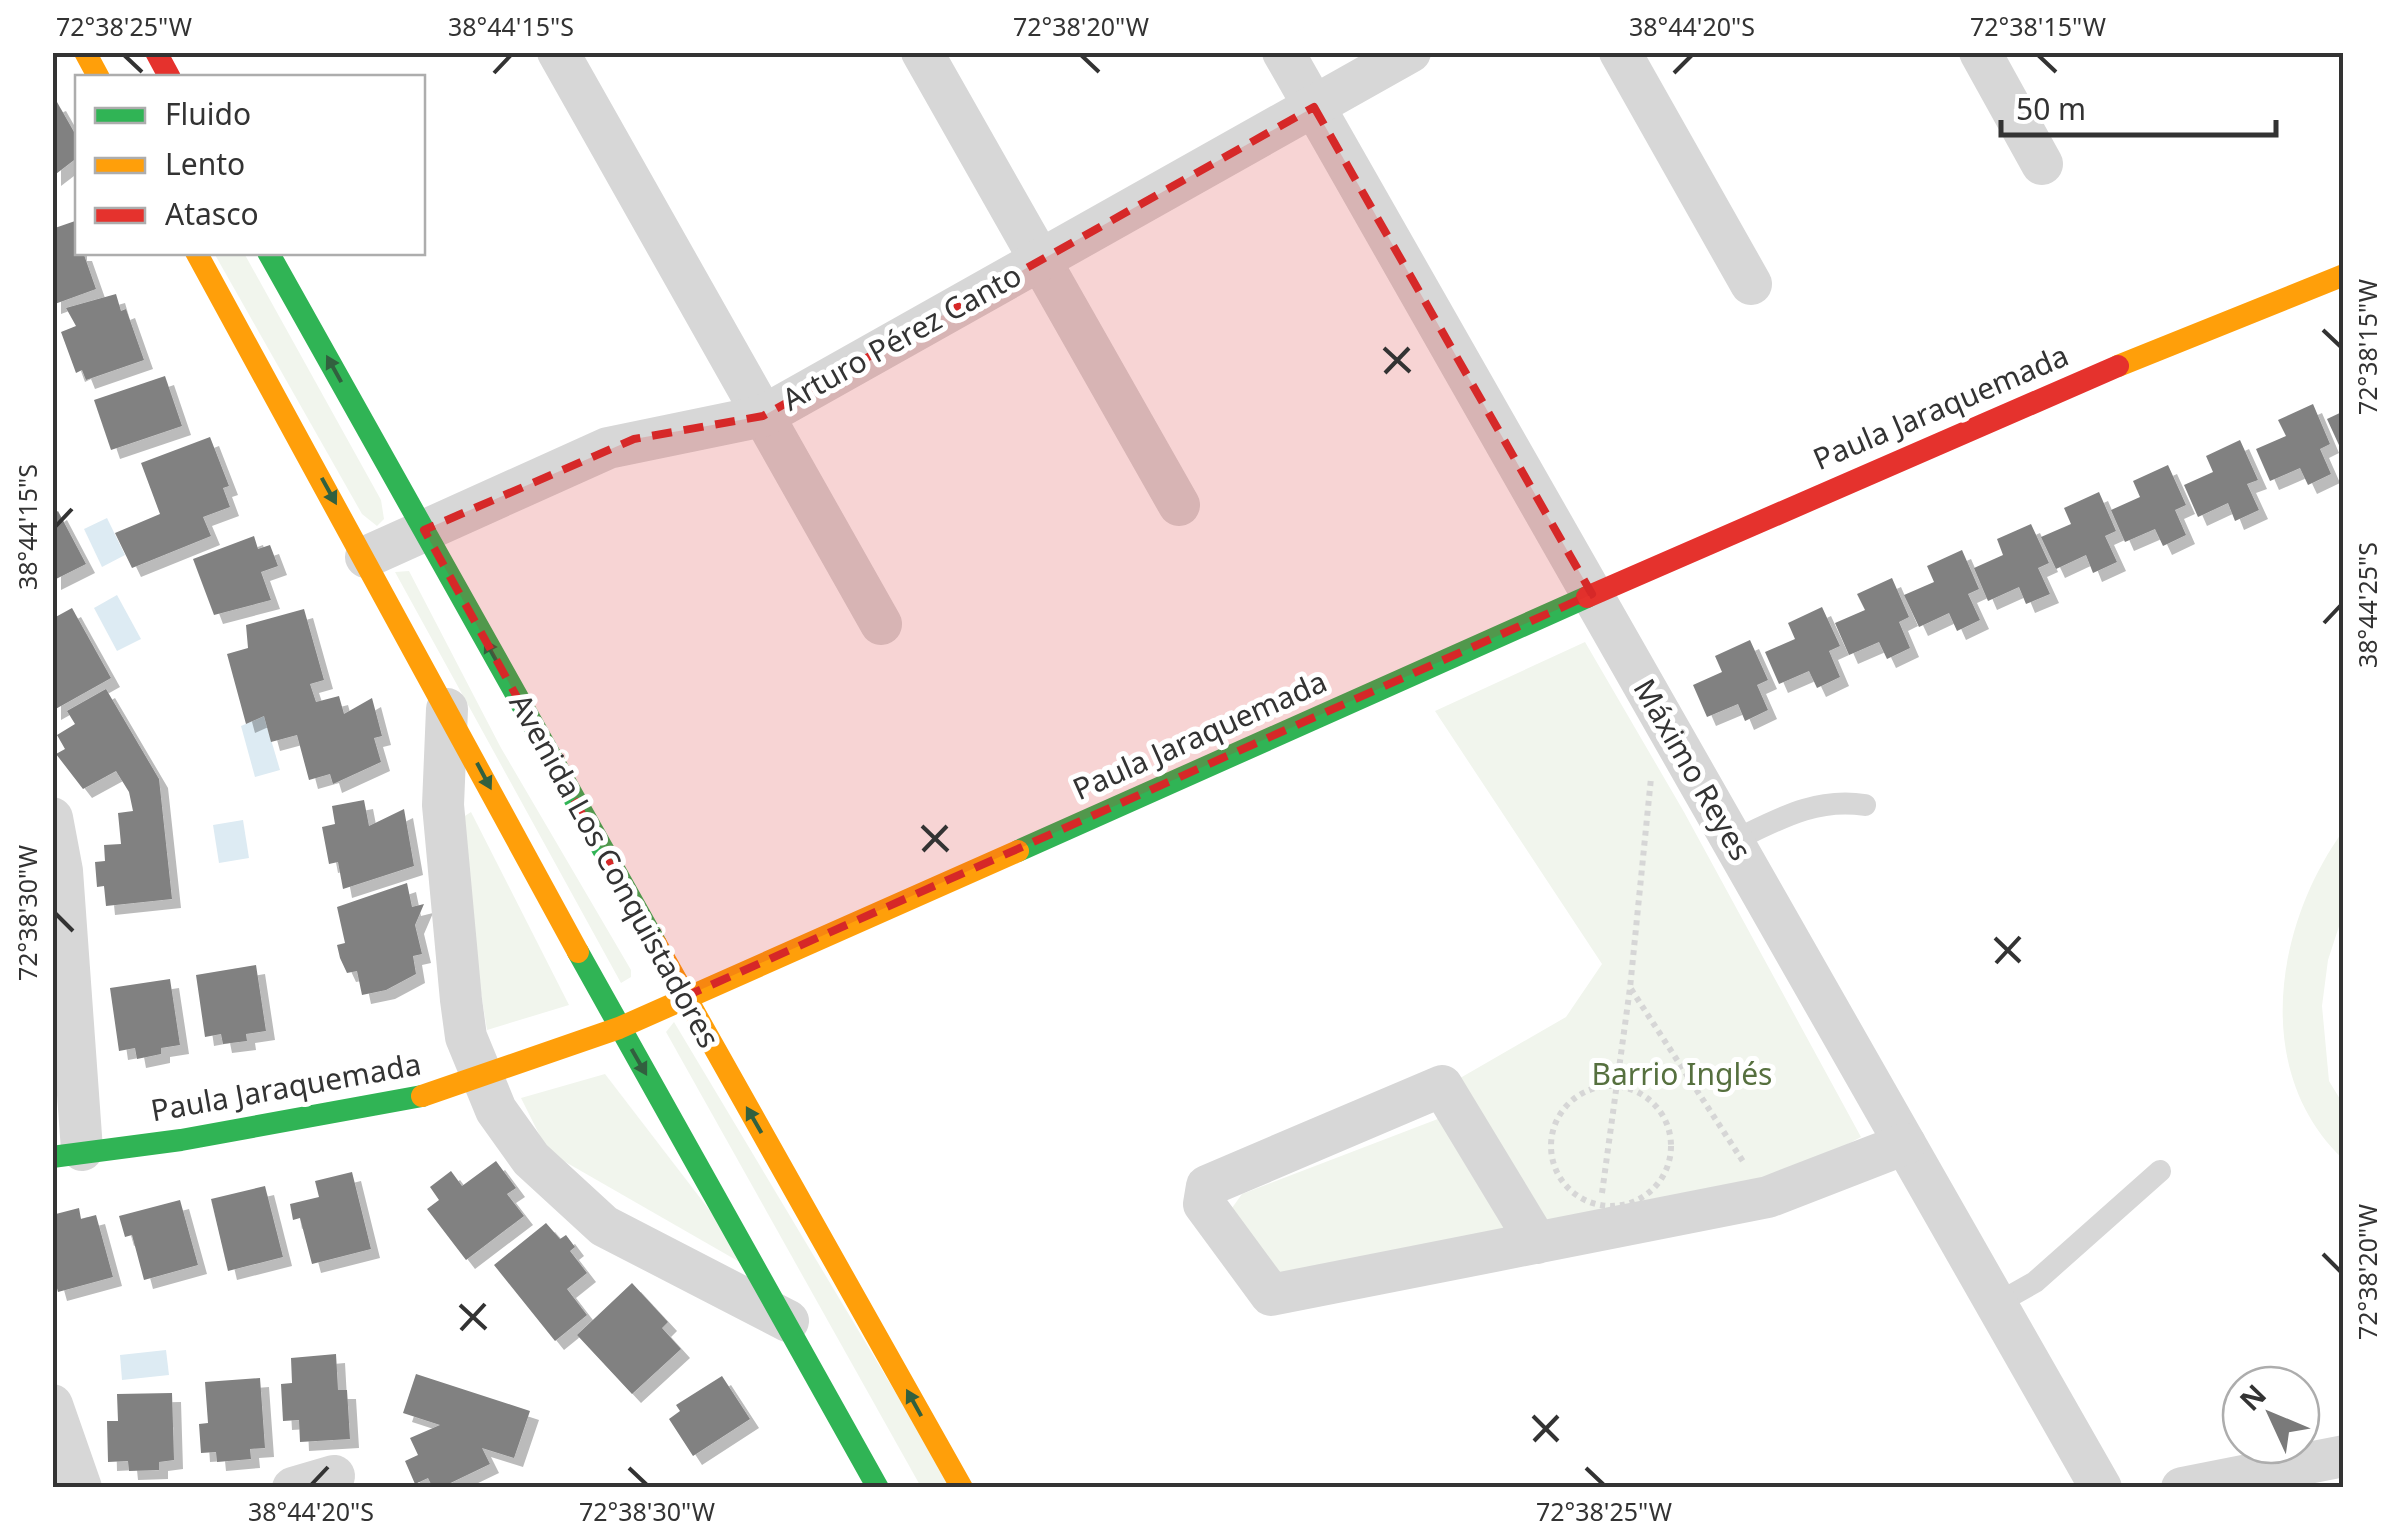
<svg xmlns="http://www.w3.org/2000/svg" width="2396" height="1540" viewBox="0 0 2396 1540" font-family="'Noto Sans',sans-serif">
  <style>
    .green { fill: #f1f5ed }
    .water { fill: #ddebf3 }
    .building { fill: #818181; filter: url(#shadow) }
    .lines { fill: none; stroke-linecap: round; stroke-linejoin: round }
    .path { stroke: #d6d6d6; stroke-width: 6; stroke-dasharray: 5 5; stroke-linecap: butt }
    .lane { stroke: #d7d7d7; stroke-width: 22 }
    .street { stroke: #d7d7d7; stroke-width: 42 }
    .fast { stroke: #30b455; stroke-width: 22 }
    .slow { stroke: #ff9f0a; stroke-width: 22 }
    .jam { stroke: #e5322d; stroke-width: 22 }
    .oneway { fill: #32603f }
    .marked { fill: #d62828; fill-opacity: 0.2; stroke: #d62828; stroke-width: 8; stroke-dasharray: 20 12; stroke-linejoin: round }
    .ticks { fill: none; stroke: #333; stroke-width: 4 }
    .labels { text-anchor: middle; stroke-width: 10; stroke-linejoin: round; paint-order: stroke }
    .street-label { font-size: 30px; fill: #333; stroke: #fff }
    .park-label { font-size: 30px; fill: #56703f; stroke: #fff }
    .neatline { fill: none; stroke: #333; stroke-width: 4 }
    .ticks-label { font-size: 25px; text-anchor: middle; fill: #333 }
  </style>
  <defs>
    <filter id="shadow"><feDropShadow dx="9" dy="9" stdDeviation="0" flood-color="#0004"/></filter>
  </defs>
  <rect width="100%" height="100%" fill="#fff"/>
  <!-- green -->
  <g class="green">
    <polygon points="214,253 244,253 381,500 384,519 377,526 362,514"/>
    <polygon points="409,571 501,748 631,970 631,977 621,983 395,572"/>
    <polygon points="1585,642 1684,812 1861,1137 1762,1190 1553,1234 1455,1081 1566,1017 1602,964 1435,711"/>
    <polygon points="471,812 569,1005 487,1030 454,823"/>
    <path d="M2343,831V914L2328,960L2322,1006L2329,1081L2343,1104V1159C2251,1072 2275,925 2343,831Z"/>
    <polygon points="674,1022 952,1487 921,1487 666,1032"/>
    <polygon points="605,1074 757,1272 548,1152 521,1098"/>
    <polygon points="1443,1117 1518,1232 1279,1284 1232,1208 1242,1194"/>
  </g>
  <!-- water -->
  <g class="water">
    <polygon points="107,518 125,555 102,567 84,529"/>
    <polygon points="117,595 141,639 117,651 94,608"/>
    <polygon points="264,716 280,770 255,777 241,726"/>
    <polygon points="243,820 249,858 219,863 213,825"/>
    <polygon points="166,1350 169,1375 122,1380 120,1355"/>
  </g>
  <!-- building -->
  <g class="building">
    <polygon points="57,102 78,139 78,157 52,177 52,104"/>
    <polygon points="78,220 78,252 83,252 96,289 52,305 52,229"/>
    <polygon points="116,294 121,311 126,309 144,360 86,380 82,370 76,373 61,332 76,326 66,308"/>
    <polygon points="165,376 182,426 111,450 94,400"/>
    <polygon points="2313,404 2330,444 2320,449 2331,474 2308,485 2300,468 2270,481 2256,449 2286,436 2278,420"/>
    <polygon points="2344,411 2344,456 2327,419"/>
    <polygon points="210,437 229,486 223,488 230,507 203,517 211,536 132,568 115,533 160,514 141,463"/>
    <polygon points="2240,440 2258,480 2247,484 2259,510 2235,521 2228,503 2198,517 2184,485 2213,472 2206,456"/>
    <polygon points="2168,465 2186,505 2175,510 2186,535 2163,546 2155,529 2125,542 2111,510 2140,497 2133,481"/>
    <polygon points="2099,492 2116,531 2105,536 2117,562 2093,573 2086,555 2056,569 2041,537 2071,524 2064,508"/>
    <polygon points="58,511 86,564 52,581 52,515"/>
    <polygon points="2031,524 2049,563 2038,568 2050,594 2026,604 2019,587 1988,601 1974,568 2003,555 1997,539"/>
    <polygon points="254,536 258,549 270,545 278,566 261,572 271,600 214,615 193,559"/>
    <polygon points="1962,550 1979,589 1968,594 1980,620 1957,631 1949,613 1919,627 1904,595 1934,582 1927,566"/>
    <polygon points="1892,578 1909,617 1899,622 1910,648 1887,659 1879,642 1849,655 1835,623 1865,610 1857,594"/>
    <polygon points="1822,607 1840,646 1829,651 1840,677 1817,688 1809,671 1779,684 1765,652 1795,639 1788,623"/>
    <polygon points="72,608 111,678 52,711 52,619"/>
    <polygon points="304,609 324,680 310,684 316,702 339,696 344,714 372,698 382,736 374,738 381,762 333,784 330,774 309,780 297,735 271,742 264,716 246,724 227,654 248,648 246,625"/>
    <polygon points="1750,640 1768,680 1757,685 1768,710 1745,721 1738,704 1707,717 1693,685 1722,672 1715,656"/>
    <polygon points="106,689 159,779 172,899 106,906 104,886 97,887 95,862 105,861 104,845 121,844 118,813 133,811 129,792 116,771 83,789 56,754 65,749 57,735 75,724 67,711"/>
    <polygon points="364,800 369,826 404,809 414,866 343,889 338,862 329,864 322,827 335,824 332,806"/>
    <polygon points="407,883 412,907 424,904 415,925 422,954 413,956 416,974 386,990 362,995 357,971 347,973 340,958 337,945 345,943 337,907"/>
    <polygon points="256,965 266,1031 246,1034 247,1041 223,1044 221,1034 205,1037 196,975"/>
    <polygon points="170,979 180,1045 161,1048 161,1054 137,1059 135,1048 119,1051 110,988"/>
    <polygon points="496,1161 516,1188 507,1194 524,1216 466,1260 427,1209 439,1200 430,1187 451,1171 462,1186"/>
    <polygon points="352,1172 371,1249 312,1264 300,1218 293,1220 290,1204 319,1197 315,1181"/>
    <polygon points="265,1186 283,1257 228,1271 211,1199"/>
    <polygon points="180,1200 198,1265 144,1280 132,1235 125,1237 119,1216"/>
    <polygon points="79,1208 81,1219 96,1215 113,1277 58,1292 52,1270 52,1215"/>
    <polygon points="546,1223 560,1239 566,1235 575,1247 570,1251 587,1273 567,1289 587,1315 555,1341 494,1265"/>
    <polygon points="632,1283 668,1322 662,1328 681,1349 632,1394 577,1335"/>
    <polygon points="336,1354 338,1390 347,1390 350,1439 300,1442 299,1420 283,1421 281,1384 292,1383 291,1358"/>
    <polygon points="416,1374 530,1411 514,1458 482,1448 490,1464 440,1488 433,1488 428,1478 415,1484 405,1461 418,1455 410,1438 440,1425 403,1413"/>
    <polygon points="722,1376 750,1419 693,1456 669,1419 680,1411 676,1405"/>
    <polygon points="260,1378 265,1448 250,1449 251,1459 217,1462 216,1452 201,1453 199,1424 208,1423 205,1382"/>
    <polygon points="172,1393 174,1460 159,1462 159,1470 129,1471 128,1461 108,1462 107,1421 118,1421 117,1394"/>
  </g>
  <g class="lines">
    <!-- path -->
    <g class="path">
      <polyline points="1631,989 1744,1163"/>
      <circle cx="1611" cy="1146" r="60"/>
      <polyline points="1602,1193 1630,988 1651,778"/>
    </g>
    <!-- lane -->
    <g class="lane">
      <path d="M1733,841C1777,820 1815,797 1865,805"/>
      <polyline points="1996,1304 2035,1282 2160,1171"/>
    </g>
    <!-- street -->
    <g class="street">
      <polyline points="558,52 881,624"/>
      <polyline points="922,52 1179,505"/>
      <polyline points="1283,52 2101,1488"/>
      <polyline points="1620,52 1751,284"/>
      <polyline points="1980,52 2042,164"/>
      <polyline points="366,557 608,448 763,416 1410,52"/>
      <polyline points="447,709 443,805 461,1000 466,1037 496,1110 531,1159 604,1226 788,1321"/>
      <polyline points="52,818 62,871 82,1150"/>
      <polyline points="1537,1243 1442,1086 1207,1186 1204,1204 1271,1295 1768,1197 1905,1144"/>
      <polyline points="52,1405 81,1488"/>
      <polyline points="293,1488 334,1476"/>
      <polyline points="2182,1488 2344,1456"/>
    </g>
    <!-- fast -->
    <g class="fast">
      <polyline points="268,252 656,944"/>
      <polyline points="1018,851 1587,597"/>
      <polyline points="578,952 878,1488"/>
      <polyline points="52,1157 181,1140 422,1096"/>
    </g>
    <!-- slow -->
    <g class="slow">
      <polyline points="85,52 99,78"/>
      <polyline points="196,252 578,952"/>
      <polyline points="2118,366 2344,275"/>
      <polyline points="656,944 962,1488"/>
      <polyline points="422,1096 619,1028 1018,851"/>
    </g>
    <!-- jam -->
    <g class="jam">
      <polyline points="156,52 170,78"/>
      <polyline points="1587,597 2118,366"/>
    </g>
  </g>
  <!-- one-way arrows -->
  <defs><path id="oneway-solid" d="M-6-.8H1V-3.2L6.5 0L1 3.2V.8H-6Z" transform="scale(2.5)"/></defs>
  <g class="oneway">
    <use href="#oneway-solid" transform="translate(334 369) rotate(-119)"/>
    <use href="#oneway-solid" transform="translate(329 491) rotate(61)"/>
    <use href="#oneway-solid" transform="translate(492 653) rotate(-119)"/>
    <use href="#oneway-solid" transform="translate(484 776) rotate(62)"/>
    <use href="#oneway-solid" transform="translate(639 1062) rotate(60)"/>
    <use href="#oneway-solid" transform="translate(754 1120) rotate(-120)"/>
    <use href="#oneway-solid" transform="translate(914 1403) rotate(-119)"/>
  </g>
  <!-- marked area -->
  <path class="marked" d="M1314,107L1592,594L684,997L424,530L634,439L763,416Z"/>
  <!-- ticks -->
  <path class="ticks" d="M124,55L142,72M1081,55L1099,72M2038,55L2056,72M494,73L511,55M1674,73L1692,55M2323,330L2341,347M1384,348L1410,372M1385,373L1409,348M55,527L72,509M2324,623L2341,605M922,826L948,851M923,851L947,826M55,913L73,931M1995,938L2020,962M1996,963L2020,937M2323,1254L2341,1272M460,1305L486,1329M461,1330L485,1304M1533,1416L1558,1441M1534,1441L1558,1416M629,1468L647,1485M1586,1468L1604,1485M311,1485L328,1467"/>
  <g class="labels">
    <!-- street labels -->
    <g class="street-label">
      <text transform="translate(902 338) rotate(-29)" y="10">Arturo Pérez Canto</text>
      <text transform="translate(1941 408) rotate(-23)" y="10">Paula Jaraquemada</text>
      <text transform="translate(1200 736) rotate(-24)" y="10">Paula Jaraquemada</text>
      <text transform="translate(1692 770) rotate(60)" y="10">Máximo Reyes</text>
      <text transform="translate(614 871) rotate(61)" y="10">Avenida Los Conquistadores</text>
      <text transform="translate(286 1088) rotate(-10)" y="10">Paula Jaraquemada</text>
    </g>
    <!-- park labels -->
    <g class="park-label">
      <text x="1682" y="1085">Barrio Inglés</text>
    </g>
  </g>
  <!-- border -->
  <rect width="2396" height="1540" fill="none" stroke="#ffffff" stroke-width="110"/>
  <!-- legend -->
  <rect x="75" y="75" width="350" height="180" fill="#ffffff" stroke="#adadad" stroke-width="2.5"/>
  <rect x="95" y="108" width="50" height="15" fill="#30b455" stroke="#adadad" stroke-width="2.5"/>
  <text x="165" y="125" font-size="30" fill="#333333">Fluido</text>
  <rect x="95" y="158" width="50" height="15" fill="#ff9f0a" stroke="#adadad" stroke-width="2.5"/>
  <text x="165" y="175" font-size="30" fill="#333333">Lento</text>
  <rect x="95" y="208" width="50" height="15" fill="#e5322d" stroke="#adadad" stroke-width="2.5"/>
  <text x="165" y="225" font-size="30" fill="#333333">Atasco</text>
  <!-- north arrow -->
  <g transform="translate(2271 1415) rotate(314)"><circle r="48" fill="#ffffff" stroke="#adadad" stroke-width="2.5"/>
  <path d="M0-8L18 38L0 25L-18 38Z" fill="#7a7a7a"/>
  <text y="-15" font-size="28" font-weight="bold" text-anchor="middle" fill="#333333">N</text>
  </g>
  <!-- scale -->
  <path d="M2001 120v15h275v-15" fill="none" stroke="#333333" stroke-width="5"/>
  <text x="2016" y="120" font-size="30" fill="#333333" stroke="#ffffff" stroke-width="8" paint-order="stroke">50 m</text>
  <rect x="55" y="55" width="2286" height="1430" class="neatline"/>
  <g class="ticks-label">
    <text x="124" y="36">72°38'25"W</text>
    <text x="511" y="36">38°44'15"S</text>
    <text x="1081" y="36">72°38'20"W</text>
    <text x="1692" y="36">38°44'20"S</text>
    <text x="2038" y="36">72°38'15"W</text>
    <text transform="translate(2368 347) rotate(-90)" y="9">72°38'15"W</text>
    <text transform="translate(28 527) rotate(-90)" y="9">38°44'15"S</text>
    <text transform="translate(2368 605) rotate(-90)" y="9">38°44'25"S</text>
    <text transform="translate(28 913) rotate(-90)" y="9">72°38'30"W</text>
    <text transform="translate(2368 1272) rotate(-90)" y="9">72°38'20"W</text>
    <text x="311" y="1521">38°44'20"S</text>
    <text x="647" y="1521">72°38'30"W</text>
    <text x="1604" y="1521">72°38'25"W</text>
  </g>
</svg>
